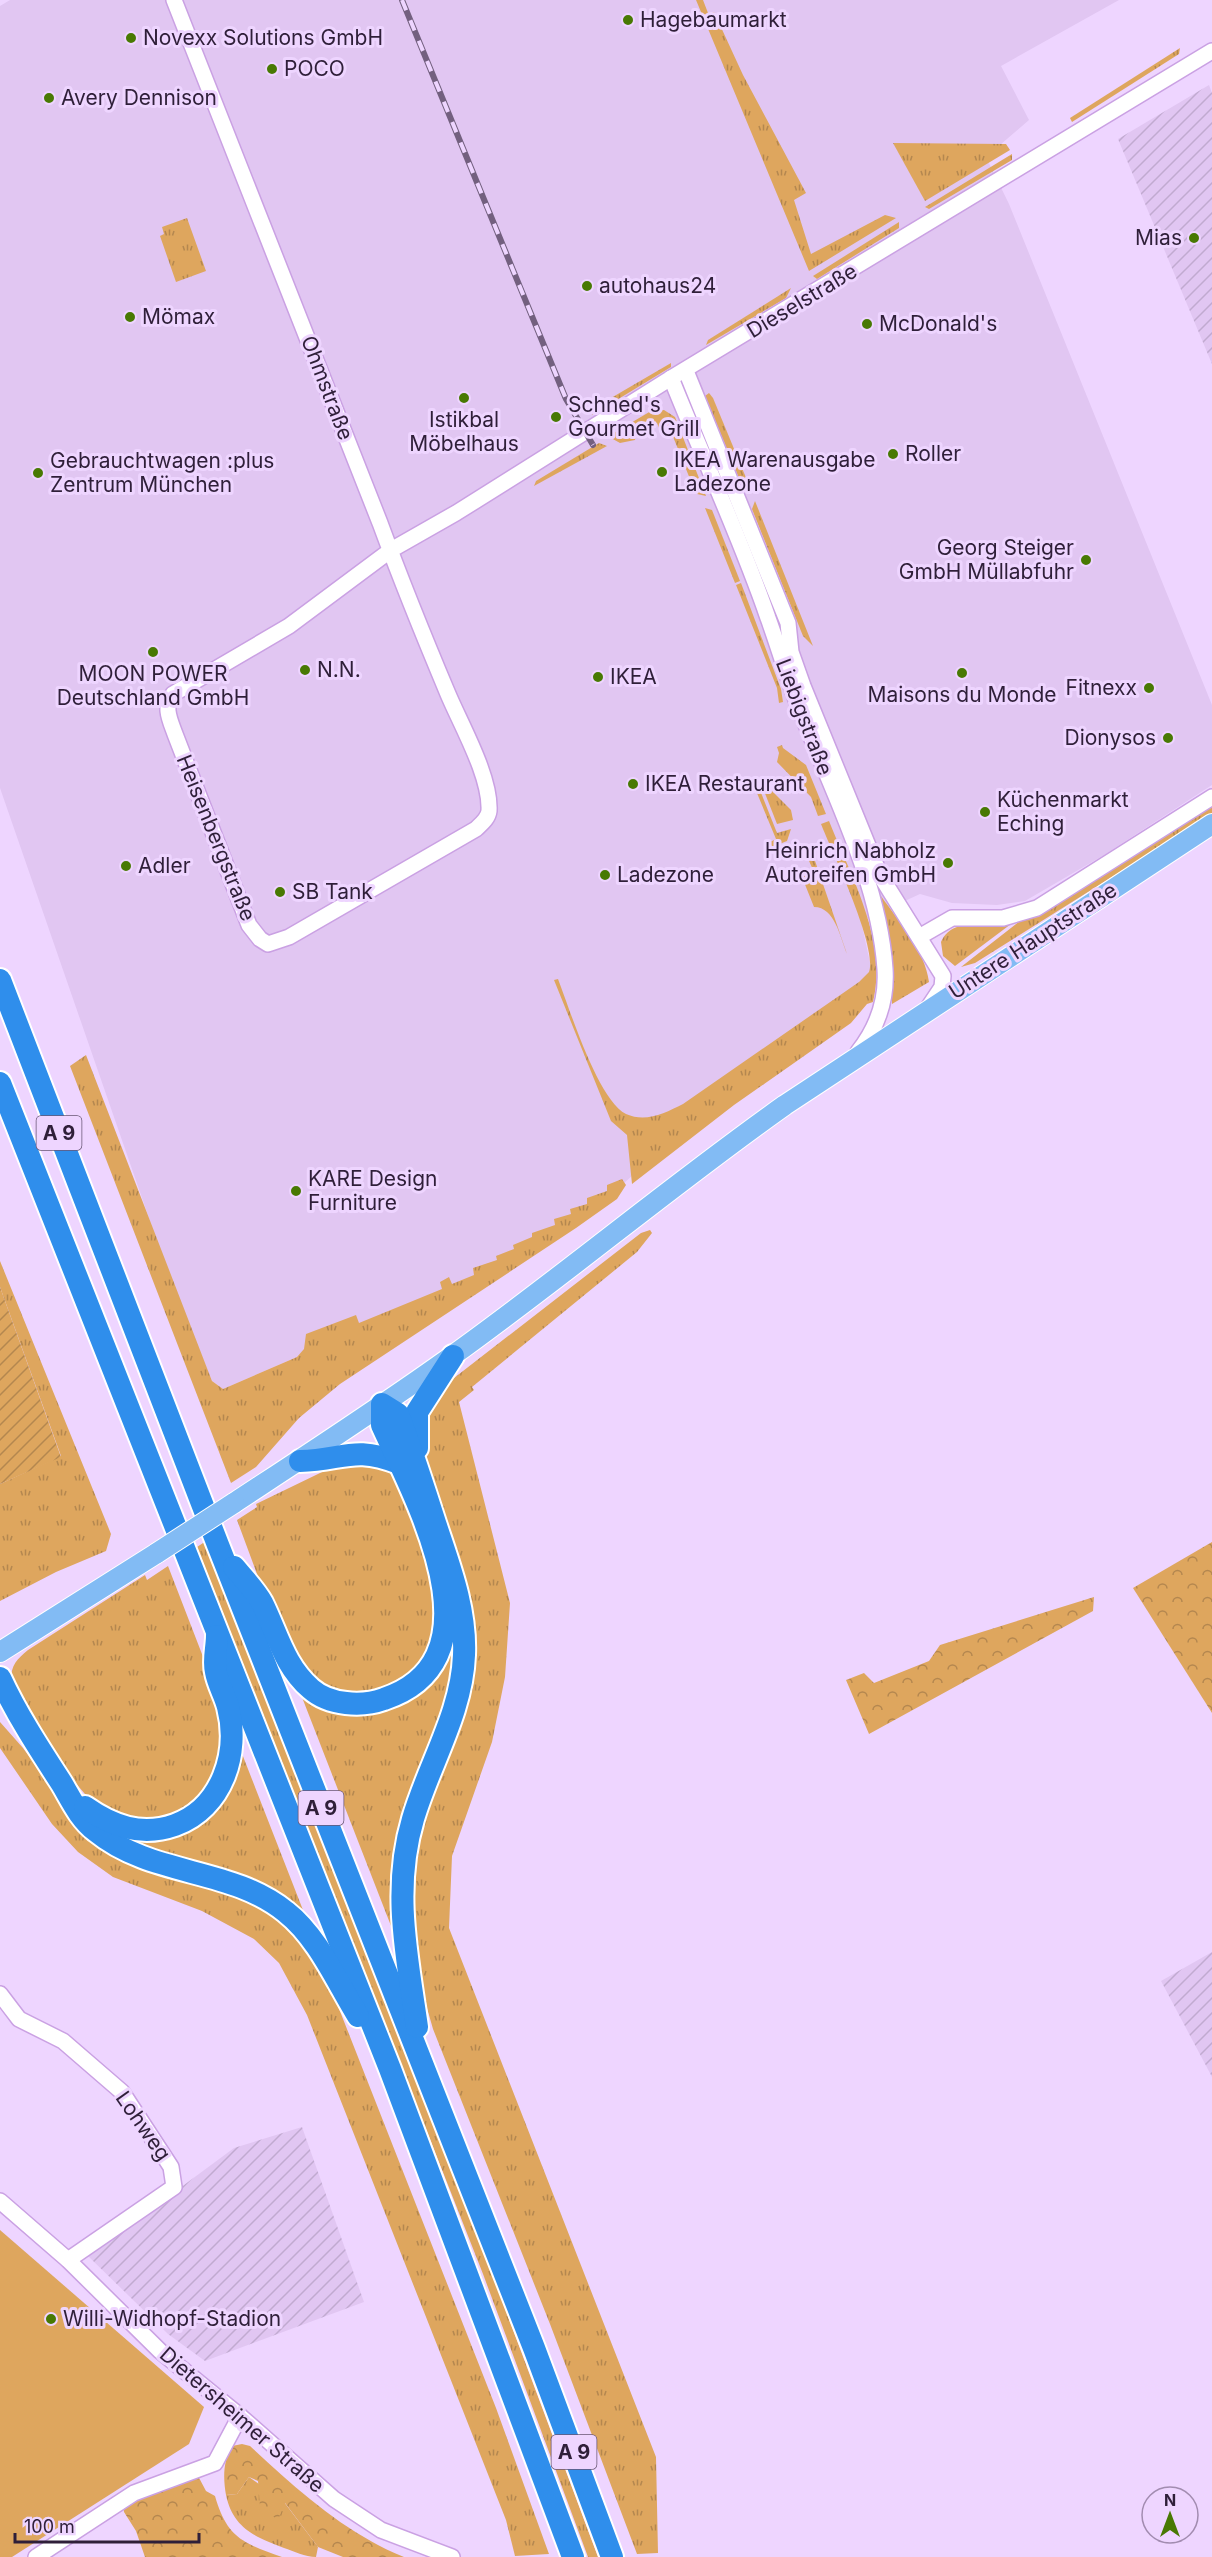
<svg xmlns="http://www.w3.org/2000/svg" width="1212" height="2557" viewBox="0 0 1212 2557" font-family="Inter,sans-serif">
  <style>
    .built { fill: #e1c6f2 }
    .industrial { fill: url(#industrial-furrows) }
    .grass { fill: url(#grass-tufts) }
    .forest { fill: url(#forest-crowns) }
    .garden { fill: url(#garden-furrows) }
    .pitch { fill: #dea65e }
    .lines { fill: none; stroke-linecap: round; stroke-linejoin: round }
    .minor-casing { stroke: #caa1e3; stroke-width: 18 }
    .major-casing { stroke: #fff; stroke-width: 22 }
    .highway-casing { stroke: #fff; stroke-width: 26 }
    .minor { stroke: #fff; stroke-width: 15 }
    .major { stroke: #82bbf4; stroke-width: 20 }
    .highway { stroke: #2f8eec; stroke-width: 22 }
    .rail-casing { stroke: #73607f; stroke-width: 6 }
    .rail { stroke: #eed5ff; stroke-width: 4; stroke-dasharray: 11; stroke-linecap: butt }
    .major-bridge-casing { stroke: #fff; stroke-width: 22; stroke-linecap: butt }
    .major-bridge { stroke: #82bbf4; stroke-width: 20 }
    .poi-dot { fill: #487903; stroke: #eed5ff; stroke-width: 2 }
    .labels { text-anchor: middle; stroke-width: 6; stroke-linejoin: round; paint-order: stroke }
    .shield { fill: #eed5ff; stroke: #685674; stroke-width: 1.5 }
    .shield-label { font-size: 20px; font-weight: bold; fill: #2f1f39 }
    .poi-label { font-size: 21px; fill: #2f1f39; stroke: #eed5ff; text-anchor: start }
    .street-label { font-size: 21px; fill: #2f1f39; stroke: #eed5ff }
  </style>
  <defs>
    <pattern id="industrial-furrows" width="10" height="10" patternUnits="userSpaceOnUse" patternTransform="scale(1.5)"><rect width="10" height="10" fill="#e1c6f2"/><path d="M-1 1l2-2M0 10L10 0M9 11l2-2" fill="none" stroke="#c1aad0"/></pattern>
    <pattern id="grass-tufts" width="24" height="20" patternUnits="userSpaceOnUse" patternTransform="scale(1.5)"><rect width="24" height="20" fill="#dea65e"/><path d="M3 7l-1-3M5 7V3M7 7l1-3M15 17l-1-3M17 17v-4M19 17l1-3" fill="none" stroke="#b4874f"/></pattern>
    <pattern id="forest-crowns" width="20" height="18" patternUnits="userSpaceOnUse" patternTransform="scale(1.5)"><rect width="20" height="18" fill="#dea65e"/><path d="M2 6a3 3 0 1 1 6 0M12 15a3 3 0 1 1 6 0" fill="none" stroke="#b4874f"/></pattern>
    <pattern id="garden-furrows" width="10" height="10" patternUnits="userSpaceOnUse" patternTransform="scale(1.5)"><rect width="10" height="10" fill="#dea65e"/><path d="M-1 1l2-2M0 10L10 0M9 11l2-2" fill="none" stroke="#b4874f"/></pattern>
  </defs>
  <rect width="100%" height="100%" fill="#eed5ff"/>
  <!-- built -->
  <polygon class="built" points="10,0 1119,0 1001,66 1029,120 986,157 1009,204 1212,705 1212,785 1104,855 1025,901 997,905 952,903 920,894 861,921 871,967 864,993 670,1141 610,1196 494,1272 223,1389 212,1381 168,1273 0,788 0,6"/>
  <!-- industrial -->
  <g class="industrial">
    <polygon points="1209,85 1212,93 1212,364 1118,139"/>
    <polygon points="1212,1952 1212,2077 1161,1981"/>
    <polygon points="302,2127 364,2302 205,2361 168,2334 88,2256 234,2148"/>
  </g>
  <!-- grass -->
  <g class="grass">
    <polygon points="696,0 703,0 708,13 714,12 743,75 806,193 794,200 811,254 885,215 896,218 809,271"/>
    <polygon points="1180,48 1179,54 1072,122 1070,118"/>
    <polygon points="893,143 1006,144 1010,150 925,201"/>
    <polygon points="1012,154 1012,160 929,209 925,207"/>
    <polygon points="187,218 206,271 176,282 160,236 164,234 162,227"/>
    <polygon points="899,222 899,228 817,279 813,276"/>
    <polygon points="791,288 786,298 706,345 708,340"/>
    <polygon points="671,363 671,367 592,415 599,405"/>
    <polygon points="709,393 713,398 749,485 741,483 705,396"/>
    <polygon points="664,410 675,417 706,496 697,494 694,489 670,429 661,433 657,423 637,431 635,440 620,443 611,438 612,434 651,411"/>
    <polygon points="599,443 607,446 534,486 536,481"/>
    <polygon points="755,501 813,646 803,636 752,509"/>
    <polygon points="705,508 712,510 740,581 735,583"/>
    <polygon points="741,583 781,689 783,702 779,703 777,688 736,585"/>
    <polygon points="782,745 783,748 806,765 826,814 818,816 811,797 777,762 779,753 777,747"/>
    <polygon points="759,778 791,810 793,820 777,824"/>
    <polygon points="756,780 777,833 791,829 787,841 772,847 770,842 776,839 752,781"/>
    <polygon points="1212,805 1212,814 975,963 961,967 1020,921 1041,914 1057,905"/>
    <path d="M829,821C851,877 888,940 873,1002L867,1004L851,1023L734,1105L632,1184L627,1135L611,1121L554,980L558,979C570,1010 598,1100 626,1114C646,1123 665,1113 683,1104L859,982L869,972C878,947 832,852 821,824Z"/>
    <path d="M801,849L812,851L813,855L847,954C840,937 835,907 814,907L802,877L814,872L805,852L794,855L793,852Z"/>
    <path d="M881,896C899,922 925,950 929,982L892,1004V960Z"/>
    <path d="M1011,924L955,966L943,956L941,942C952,916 989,926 1011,924Z"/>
    <polygon points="86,1055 212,1381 223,1389 297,1357 304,1349 306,1334 356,1315 359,1323 442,1289 440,1282 449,1277 452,1284 474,1275 473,1268 497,1260 496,1256 514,1249 513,1245 532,1237 532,1233 555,1225 554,1219 571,1214 570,1209 587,1204 587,1198 607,1191 607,1185 622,1179 626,1185 617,1199 576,1228 340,1384 299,1418 256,1467 231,1483 70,1066"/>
    <polygon points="650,1230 652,1233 637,1252 472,1387 474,1390 459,1402 510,1603 505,1677 492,1742 452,1856 449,1928 656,2457 658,2553 637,2554 550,2324 433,2029 411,1952 414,1839 469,1679 425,1461 422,1432 436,1392 641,1233"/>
    <polygon points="0,1261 111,1534 106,1551 56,1572 0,1601 0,1484 61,1456 0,1287"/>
    <polygon points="351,1458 393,1471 435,1580 434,1652 389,1693 328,1692 287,1655 237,1520 257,1507 256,1504"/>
    <polygon points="206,1541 491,2271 598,2557 588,2557 483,2274 197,1547"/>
    <path d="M168,1566L212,1680L223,1744L208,1789L178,1815L131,1821L91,1801L60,1765L11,1680C11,1665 17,1659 28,1650L145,1575L147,1580Z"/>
    <polygon points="451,1620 457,1659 393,1931 298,1687 389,1704"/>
    <polygon points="0,1722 23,1748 80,1824 265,1904 304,1940 334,1996 496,2408 549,2554 515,2556 506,2520 307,2015 279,1963 254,1939 202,1911 113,1877 78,1852 52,1824 0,1748"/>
    <polygon points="239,1746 310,1928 115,1833 168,1835"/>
    <path d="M249,2477L284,2502L318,2547L316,2557C305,2557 294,2551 284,2548C255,2537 233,2528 226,2495L237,2494Z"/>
  </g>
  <!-- forest -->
  <g class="forest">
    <polygon points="1212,1542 1212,1713 1133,1588"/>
    <polygon points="1094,1597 1093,1611 869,1734 846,1680 864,1673 874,1683 929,1661 940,1645"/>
    <path d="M242,2444L250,2446C295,2488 346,2534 404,2557H343L318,2547L285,2503L278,2520L260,2507L258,2481L249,2477L237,2494L226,2495C223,2478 223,2461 232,2446Z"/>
    <path d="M197,2474L206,2491L215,2496C227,2538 243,2543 282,2557H145L136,2531L124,2512L123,2504Z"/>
  </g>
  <!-- garden -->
  <polygon class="garden" points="0,1287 61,1457 0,1484"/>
  <!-- pitch -->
  <polygon class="pitch" points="0,2230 204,2407 189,2444 12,2557 0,2557"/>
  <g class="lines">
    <!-- minor casing -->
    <g class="minor-casing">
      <g id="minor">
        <path d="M174,0L380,523C401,580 424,637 448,694C461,725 491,777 489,811C488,819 481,824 476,829L289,937L268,944L260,939L249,925L175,734C170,720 163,707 173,694L289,626L391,550L456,513L671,378L1212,51"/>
        <polyline points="686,371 788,623 791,652 803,686 880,875 943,976 942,987 928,1008"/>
        <path d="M671,378C703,458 740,536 768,618C779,648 787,678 799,707C831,789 879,880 885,969C887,1000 877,1028 858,1052"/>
        <polyline points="919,937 952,918 1003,918 1037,908 1212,797"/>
        <polyline points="0,1994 19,2019 63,2041 122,2092 171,2167 174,2187 68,2260"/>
        <polyline points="0,2201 68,2260 160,2351 240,2416 334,2499 381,2530 452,2557"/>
        <polyline points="36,2557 134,2493 215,2463 240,2416"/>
      </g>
    </g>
    <!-- major casing -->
    <g class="major-casing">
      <g id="major">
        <path d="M234,1503C307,1455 381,1407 452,1356C565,1275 672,1185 785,1105L1212,824"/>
        <polyline points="0,1652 157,1553"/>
      </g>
    </g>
    <!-- highway casing -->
    <g class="highway-casing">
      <g id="highway">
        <polyline points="0,980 218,1545 534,2348 612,2557"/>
        <polyline points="0,1083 390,2069 573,2557"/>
        <polyline points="417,1448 417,1412 453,1356"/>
        <path d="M300,1461C344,1460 353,1445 399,1463"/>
        <path d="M234,1567C243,1578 255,1590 262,1603C277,1633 284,1666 311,1689C329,1705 362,1707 384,1699C505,1659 415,1498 382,1425V1404L398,1414C412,1451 424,1489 436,1526C450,1568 466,1610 464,1655C462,1713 429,1764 413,1819C392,1889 407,1957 417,2027"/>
        <path d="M0,1678C17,1715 40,1750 62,1784C72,1801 80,1819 96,1831C152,1877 231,1867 286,1912C318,1937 337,1982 358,2016"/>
        <path d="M85,1807C112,1826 141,1837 175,1825C222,1808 240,1753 228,1707C225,1695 218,1684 216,1672C213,1661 217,1647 217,1636"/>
      </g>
    </g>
    <!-- minor -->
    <use href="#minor" class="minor"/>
    <!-- major -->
    <use href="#major" class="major"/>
    <!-- highway -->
    <use href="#highway" class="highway"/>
    <!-- rail casing -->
    <g class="rail-casing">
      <polyline id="rail" points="402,0 566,399 593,445"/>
    </g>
    <!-- rail -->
    <use href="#rail" class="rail"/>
    <!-- major-bridge casing -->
    <g class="major-bridge-casing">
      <polyline id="major-bridge" points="157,1553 234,1503"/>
    </g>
    <!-- major-bridge -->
    <use href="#major-bridge" class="major-bridge"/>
  </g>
  <!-- markers -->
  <g class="poi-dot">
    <circle cx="628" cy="20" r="6"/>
    <circle cx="131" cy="38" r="6"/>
    <circle cx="272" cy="69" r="6"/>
    <circle cx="49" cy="98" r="6"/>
    <circle cx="1194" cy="238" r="6"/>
    <circle cx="587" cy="286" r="6"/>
    <circle cx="130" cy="317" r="6"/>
    <circle cx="867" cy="324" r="6"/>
    <circle cx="464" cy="398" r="6"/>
    <circle cx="556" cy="417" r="6"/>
    <circle cx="893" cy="454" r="6"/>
    <circle cx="662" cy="472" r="6"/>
    <circle cx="38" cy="473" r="6"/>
    <circle cx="1086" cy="560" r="6"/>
    <circle cx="153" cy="652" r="6"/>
    <circle cx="305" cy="670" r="6"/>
    <circle cx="962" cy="673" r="6"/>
    <circle cx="598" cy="677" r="6"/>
    <circle cx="1149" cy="688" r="6"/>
    <circle cx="1168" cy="738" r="6"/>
    <circle cx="633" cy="784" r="6"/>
    <circle cx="985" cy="812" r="6"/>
    <circle cx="948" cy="863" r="6"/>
    <circle cx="126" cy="866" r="6"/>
    <circle cx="605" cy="875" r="6"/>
    <circle cx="280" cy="892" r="6"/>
    <circle cx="296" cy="1191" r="6"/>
    <circle cx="51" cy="2319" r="6"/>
  </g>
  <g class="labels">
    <!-- shield labels -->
    <g class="shield">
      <rect x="36.5" y="1116" width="45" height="34" rx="4.5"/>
      <rect x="298.5" y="1791" width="45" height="34" rx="4.5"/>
      <rect x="551.5" y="2435" width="45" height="34" rx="4.5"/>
    </g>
    <g class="shield-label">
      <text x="59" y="1140">A 9</text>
      <text x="321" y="1815">A 9</text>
      <text x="574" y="2459">A 9</text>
    </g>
    <!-- poi labels -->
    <g class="poi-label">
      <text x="640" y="27">Hagebaumarkt</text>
      <text x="143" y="45">Novexx Solutions GmbH</text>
      <text x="284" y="76">POCO</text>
      <text x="61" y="105">Avery Dennison</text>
      <text x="1182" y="245" text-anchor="end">Mias</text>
      <text x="599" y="293">autohaus24</text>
      <text x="142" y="324">Mömax</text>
      <text x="879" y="331">McDonald's</text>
      <text x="568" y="412">Schned's<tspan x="568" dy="24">Gourmet Grill</tspan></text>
      <text x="464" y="427" text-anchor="middle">Istikbal<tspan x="464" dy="24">Möbelhaus</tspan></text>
      <text x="905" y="461">Roller</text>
      <text x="674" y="467">IKEA Warenausgabe<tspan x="674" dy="24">Ladezone</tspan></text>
      <text x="50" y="468">Gebrauchtwagen :plus<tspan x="50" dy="24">Zentrum München</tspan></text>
      <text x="1074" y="555" text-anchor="end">Georg Steiger<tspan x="1074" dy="24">GmbH Müllabfuhr</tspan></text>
      <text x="317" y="677">N.N.</text>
      <text x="153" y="681" text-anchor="middle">MOON POWER<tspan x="153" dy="24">Deutschland GmbH</tspan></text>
      <text x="610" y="684">IKEA</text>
      <text x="1137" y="695" text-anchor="end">Fitnexx</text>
      <text x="962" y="702" text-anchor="middle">Maisons du Monde</text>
      <text x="1156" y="745" text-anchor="end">Dionysos</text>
      <text x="645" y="791">IKEA Restaurant</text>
      <text x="997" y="807">Küchenmarkt<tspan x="997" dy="24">Eching</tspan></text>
      <text x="936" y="858" text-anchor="end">Heinrich Nabholz<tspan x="936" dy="24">Autoreifen GmbH</tspan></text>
      <text x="138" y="873">Adler</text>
      <text x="617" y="882">Ladezone</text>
      <text x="292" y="899">SB Tank</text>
      <text x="308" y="1186">KARE Design<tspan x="308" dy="24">Furniture</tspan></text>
      <text x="63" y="2326">Willi-Widhopf-Stadion</text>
    </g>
    <!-- street labels -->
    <g class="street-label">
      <text transform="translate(802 301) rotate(-31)" y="7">Dieselstraße</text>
      <text transform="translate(327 388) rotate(69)" y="7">Ohmstraße</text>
      <text transform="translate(804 717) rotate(69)" y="7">Liebigstraße</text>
      <text transform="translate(216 838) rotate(68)" y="7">Heisenbergstraße</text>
      <text transform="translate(1033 941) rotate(-33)" y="7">Untere Hauptstraße</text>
      <text transform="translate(143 2126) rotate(55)" y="7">Lohweg</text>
      <text transform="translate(242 2420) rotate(41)" y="7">Dietersheimer Straße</text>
    </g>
  </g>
  <!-- north arrow -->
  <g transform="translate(1170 2515)"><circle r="28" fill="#eed5ff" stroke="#a28cb0" stroke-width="1.5"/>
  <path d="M0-4.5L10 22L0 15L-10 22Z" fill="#487903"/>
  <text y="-9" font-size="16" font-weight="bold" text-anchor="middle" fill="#2f1f39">N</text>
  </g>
  <!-- scale -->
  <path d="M15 2533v9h184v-9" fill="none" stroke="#2f1f39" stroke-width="3"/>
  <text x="24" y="2533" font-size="18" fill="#2f1f39" stroke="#eed5ff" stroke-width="4.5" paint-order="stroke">100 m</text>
</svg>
